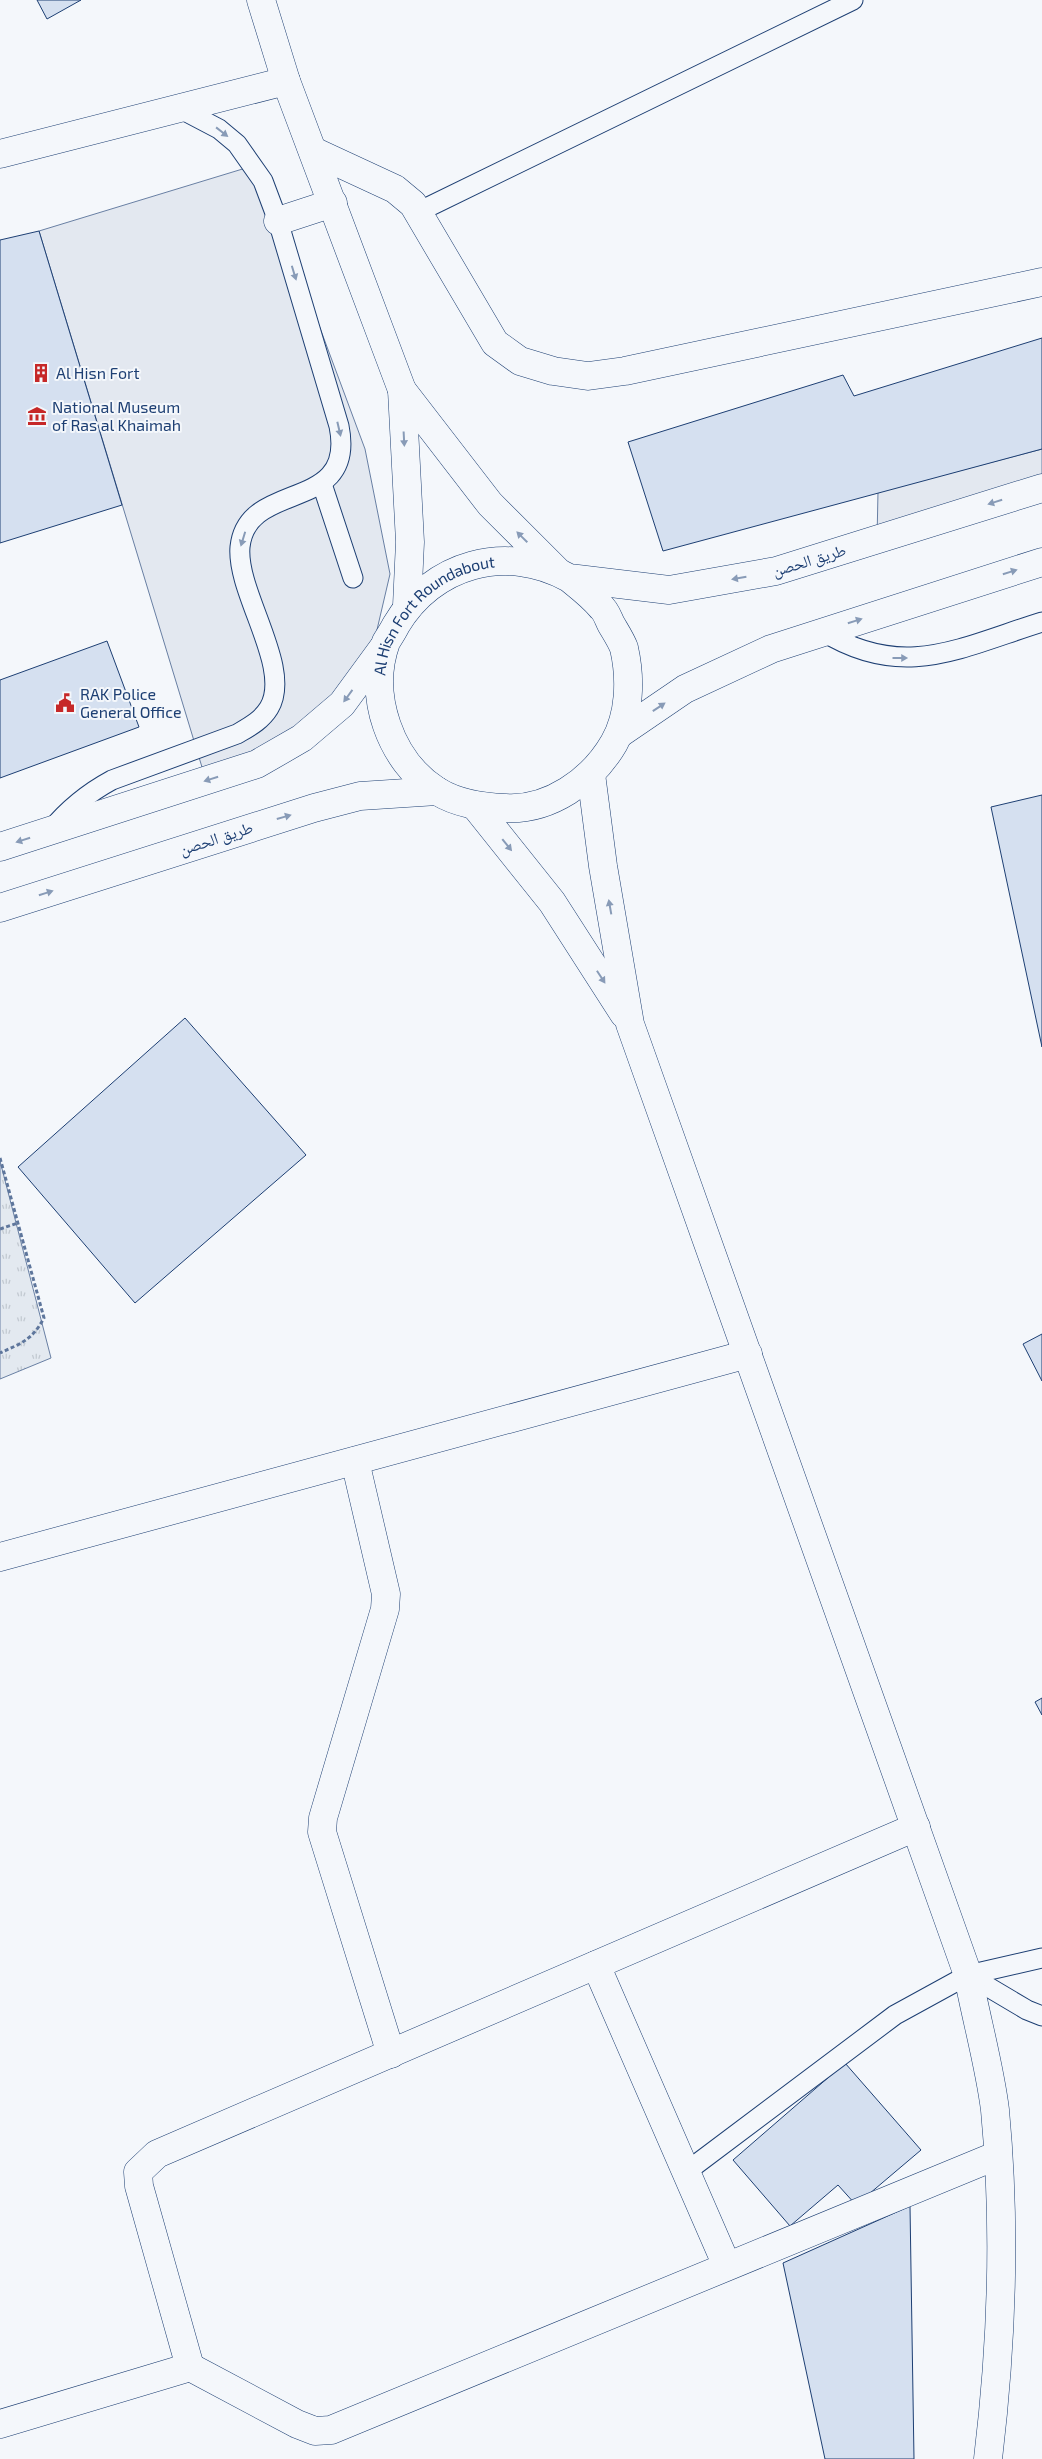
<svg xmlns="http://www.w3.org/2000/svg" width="1042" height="2459" viewBox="0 0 1042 2459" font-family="'Exo 2','Noto Naskh Arabic',sans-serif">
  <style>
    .park { fill: url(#park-tufts); stroke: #687fa3 }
    .parking { fill: #e3e8f0; stroke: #687fa3 }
    .building { fill: #d5e0f0; stroke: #1d3f73 }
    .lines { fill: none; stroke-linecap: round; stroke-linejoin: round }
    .lane-casing { stroke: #1d3f73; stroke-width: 21 }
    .street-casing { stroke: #1d3f73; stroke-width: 29 }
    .secondary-casing { stroke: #1d3f73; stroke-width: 29 }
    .path { stroke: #5e769c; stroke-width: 3; stroke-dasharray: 4 2.5; stroke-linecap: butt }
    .lane { stroke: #f4f7fb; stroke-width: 19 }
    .street { stroke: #f4f7fb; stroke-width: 28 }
    .secondary { stroke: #f4f7fb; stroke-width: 28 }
    .oneway { fill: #889bb7 }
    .labels { text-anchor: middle; stroke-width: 4; stroke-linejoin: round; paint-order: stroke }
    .poi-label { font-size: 16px; fill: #1d3f73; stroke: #f4f7fb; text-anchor: start }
    .street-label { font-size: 16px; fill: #1d3f73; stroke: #f4f7fb }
  </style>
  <defs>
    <pattern id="park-tufts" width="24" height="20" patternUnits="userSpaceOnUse" patternTransform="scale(1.25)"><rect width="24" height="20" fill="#e3e9f0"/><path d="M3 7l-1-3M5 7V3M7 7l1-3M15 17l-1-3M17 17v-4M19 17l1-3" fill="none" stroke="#c2c9d1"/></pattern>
  </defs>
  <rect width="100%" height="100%" fill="#f4f7fb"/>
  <!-- park -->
  <polygon class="park" points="0,1161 51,1358 0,1379"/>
  <!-- parking -->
  <g class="parking">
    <polygon points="259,164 365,449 390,574 369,664 282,740 205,777 39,231"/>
    <polygon points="1042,449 1042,489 877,540 878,492"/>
  </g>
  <!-- building -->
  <g class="building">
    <polygon points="37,0 81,0 47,19"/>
    <polygon points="39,231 122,505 0,543 0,240"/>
    <polygon points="1042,338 1042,449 663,551 628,442 843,375 854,396"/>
    <polygon points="107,641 139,727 0,778 0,680"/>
    <polygon points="1042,795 1042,1047 991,807"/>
    <polygon points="185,1018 306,1155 135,1303 18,1167"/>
    <polygon points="1042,1334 1042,1381 1023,1344"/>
    <polygon points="1042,1698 1042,1715 1035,1702"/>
    <polygon points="845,2063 921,2150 856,2205 838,2185 790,2226 733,2160"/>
    <polygon points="910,2206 914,2459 825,2459 783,2263"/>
  </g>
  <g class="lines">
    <!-- lane casing -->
    <g class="lane-casing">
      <g id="lane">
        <polyline points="418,212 853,0"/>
        <polyline points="322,484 353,578"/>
        <path d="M822,631C903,681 959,648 1042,622"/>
        <path d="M51,830C69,808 88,793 112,780L237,734C249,727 261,721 269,708C293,668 236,593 240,547C247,478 357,515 339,426L278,221L263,181L237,144L219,129L179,108"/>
        <polyline points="968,1975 1027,2010 1042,2016"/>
        <polyline points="686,2172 895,2015 968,1975 1042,1958"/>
      </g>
    </g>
    <!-- street casing -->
    <g class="street-casing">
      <g id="street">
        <polyline points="313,151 395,189 413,204 495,343 520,361 553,371 588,376 625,371 1042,282"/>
        <polyline points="0,154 286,81"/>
        <path d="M591,774L603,866L630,1024L968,1975C976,2018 990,2068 995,2110C1006,2226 1002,2343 988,2459"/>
        <polyline points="476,807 552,902 624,1014"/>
        <polyline points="355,1461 386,1594 385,1609 323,1818 322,1832 391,2054"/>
        <polyline points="0,1557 748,1354"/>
        <polyline points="596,1965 727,2266"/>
        <polyline points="190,2367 297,2424 315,2431 331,2430 998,2155"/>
        <polyline points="0,2424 190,2367 139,2186 138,2172 157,2154 916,1827"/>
      </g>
    </g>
    <!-- secondary casing -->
    <g class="secondary-casing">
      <g id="secondary">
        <polyline points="261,0 286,81 402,390 490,504 557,571"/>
        <polyline points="278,221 333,203"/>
        <polyline points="402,390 410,542 407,606"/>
        <path id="s1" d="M569,578C580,587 592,596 601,607C606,611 608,618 611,624C615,631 621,640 624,648C631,679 630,715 614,743C592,781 549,811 505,808C482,807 458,804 437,791C390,761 367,695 386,642C389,637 393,631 396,625C432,564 506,543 569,578L669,590L776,571L1042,488"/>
        <polyline points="619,734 685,689 771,649 1042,562"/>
        <polyline points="0,847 257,764 302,738 342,704 383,648"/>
        <polyline points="0,908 314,808 360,796 437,791"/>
      </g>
    </g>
    <!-- path -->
    <g class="path">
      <path d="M0,1158L44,1318C32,1340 22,1343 0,1353"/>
      <polyline points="0,1229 18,1223"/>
    </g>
    <!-- lane -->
    <use href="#lane" class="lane"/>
    <!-- street -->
    <use href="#street" class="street"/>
    <!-- secondary -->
    <use href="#secondary" class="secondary"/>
  </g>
  <!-- one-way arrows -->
  <defs><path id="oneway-solid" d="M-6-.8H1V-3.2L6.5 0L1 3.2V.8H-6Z" transform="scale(1.25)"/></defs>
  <g class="oneway">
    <use href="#oneway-solid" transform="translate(222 132) rotate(38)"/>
    <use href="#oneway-solid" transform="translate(294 273) rotate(73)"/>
    <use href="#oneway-solid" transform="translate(339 429) rotate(77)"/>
    <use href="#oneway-solid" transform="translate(404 439) rotate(87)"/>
    <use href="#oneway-solid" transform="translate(995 502) rotate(163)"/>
    <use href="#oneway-solid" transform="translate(522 537) rotate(-135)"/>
    <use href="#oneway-solid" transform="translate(243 539) rotate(107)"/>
    <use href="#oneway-solid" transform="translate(1010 572) rotate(-17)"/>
    <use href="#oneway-solid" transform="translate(739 578) rotate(170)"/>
    <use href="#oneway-solid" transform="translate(855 621) rotate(-17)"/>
    <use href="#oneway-solid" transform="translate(900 658)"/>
    <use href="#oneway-solid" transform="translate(348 696) rotate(126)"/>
    <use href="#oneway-solid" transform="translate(659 707) rotate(-34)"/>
    <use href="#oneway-solid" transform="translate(211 779) rotate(162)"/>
    <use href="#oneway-solid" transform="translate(284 817) rotate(-16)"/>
    <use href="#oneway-solid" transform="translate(23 840) rotate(162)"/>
    <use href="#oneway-solid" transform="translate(507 845) rotate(51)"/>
    <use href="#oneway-solid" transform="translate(46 893) rotate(-18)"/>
    <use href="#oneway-solid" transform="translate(610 907) rotate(-100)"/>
    <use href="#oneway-solid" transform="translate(601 977) rotate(57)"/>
  </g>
  <!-- icons -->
  <defs>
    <g id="building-bare" transform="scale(1.5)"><path d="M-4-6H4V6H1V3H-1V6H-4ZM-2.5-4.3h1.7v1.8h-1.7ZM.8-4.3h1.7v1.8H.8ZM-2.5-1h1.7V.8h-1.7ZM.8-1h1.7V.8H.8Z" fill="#c62828" stroke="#f4f7fb" stroke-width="2.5" paint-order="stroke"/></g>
    <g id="museum-bare" transform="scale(1.5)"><path d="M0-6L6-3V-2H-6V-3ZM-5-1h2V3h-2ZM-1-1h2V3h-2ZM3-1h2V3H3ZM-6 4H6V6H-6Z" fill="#c62828" stroke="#f4f7fb" stroke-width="2.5" paint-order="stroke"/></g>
    <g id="civic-bare" transform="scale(1.5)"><path d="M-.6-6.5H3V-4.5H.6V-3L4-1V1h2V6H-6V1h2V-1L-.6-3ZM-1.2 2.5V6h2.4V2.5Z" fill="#c62828" stroke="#f4f7fb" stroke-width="2.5" paint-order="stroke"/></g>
  </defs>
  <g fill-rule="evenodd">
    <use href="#building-bare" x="41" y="373"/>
    <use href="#museum-bare" x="37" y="416"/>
    <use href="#civic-bare" x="65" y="703"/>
  </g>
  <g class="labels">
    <!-- poi labels -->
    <g class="poi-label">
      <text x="56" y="379">Al Hisn Fort</text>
      <text x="52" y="413">National Museum<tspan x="52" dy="18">of Ras al Khaimah</tspan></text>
      <text x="80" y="700">RAK Police<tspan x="80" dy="18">General Office</tspan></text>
    </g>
    <!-- street labels -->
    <g class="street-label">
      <text transform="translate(809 560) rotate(-17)" y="6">طريق الحصن</text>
      <text dy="6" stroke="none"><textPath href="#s1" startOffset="615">Al Hisn Fort Roundabout</textPath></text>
      <text transform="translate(216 838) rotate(-18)" y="6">طريق الحصن</text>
    </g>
  </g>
</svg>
